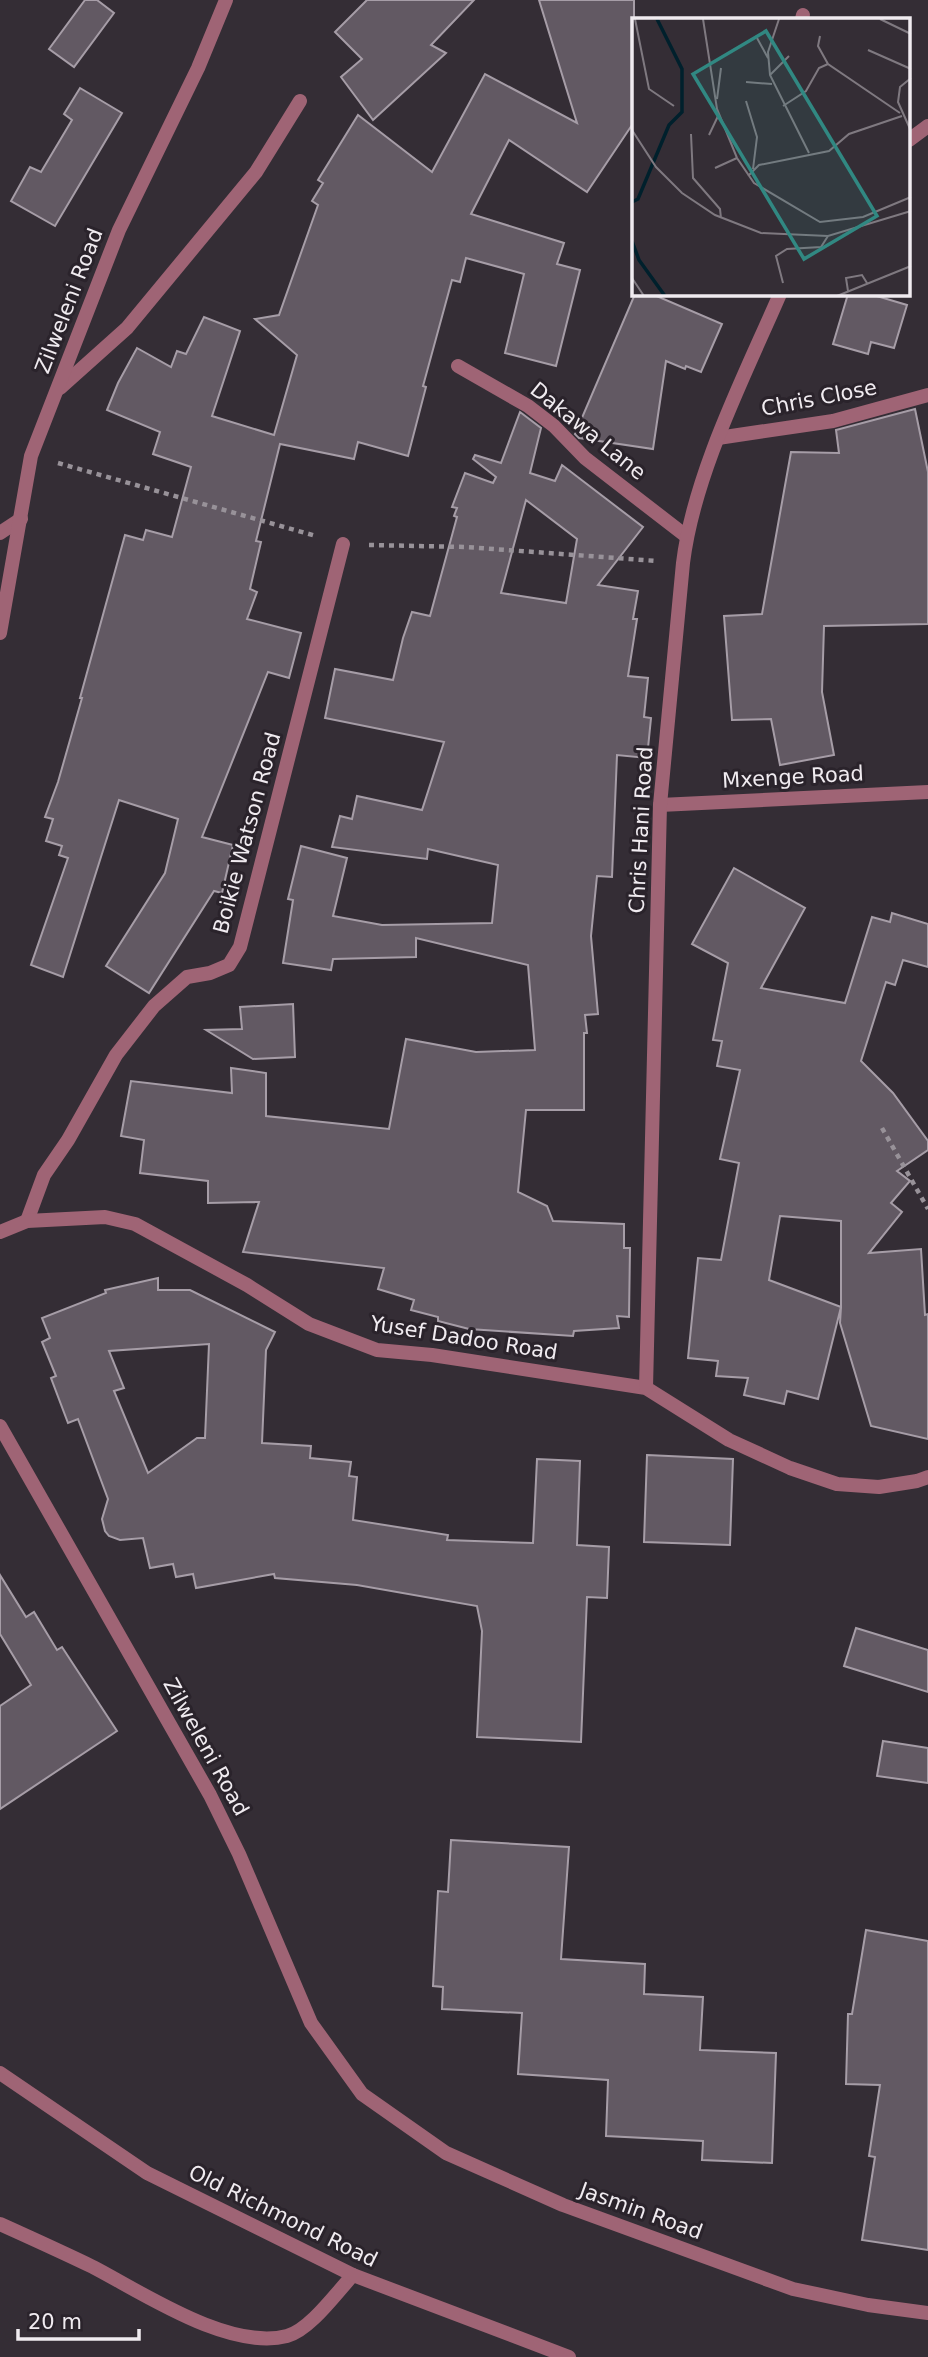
<svg xmlns="http://www.w3.org/2000/svg" width="928" height="2357" viewBox="0 0 928 2357" font-family="'DejaVu Sans',sans-serif">
  <style>
    .building { fill: #625963; stroke: #a69da7; stroke-width: 2; fill-rule: evenodd }
    .lines { fill: none; stroke-linecap: round; stroke-linejoin: round }
    .path { stroke: #989299; stroke-width: 4.5; stroke-dasharray: 5 5; stroke-linecap: butt }
    .service { stroke: #9f6475; stroke-width: 14 }
    .minor { stroke: #9f6475; stroke-width: 14 }
    .tertiary { stroke: #9f6475; stroke-width: 14 }
    .labels { text-anchor: middle; stroke-width: 6; stroke-linejoin: round; paint-order: stroke }
    .street-label { font-size: 21px; fill: #f0ebf0; stroke: #2a232b }
    .inset-river { fill: none; stroke: #00202c; stroke-width: 3.5 }
    .inset-road { fill: none; stroke: #7f7980; stroke-width: 2 }
    .view { fill: #318882; fill-opacity: 0.15; stroke: #318882; stroke-width: 3.5 }
    .inset-edge { fill: none; stroke: #f0ebf0; stroke-width: 3.5 }
  </style>
  <rect width="100%" height="100%" fill="#342d35"/>
  <!-- building -->
  <g class="building">
    <polygon points="85,0 97,0 114,13 74,67 49,49"/>
    <polygon points="367,0 474,0 431,45 446,53 373,120 341,77 362,59 335,32"/>
    <polygon points="539,0 634,0 634,122 587,192 509,140 471,214 564,243 557,264 580,270 556,366 505,353 524,274 466,258 460,282 452,280 423,386 426,387 408,456 358,442 354,459 280,444 256,541 261,542 250,589 257,592 247,619 301,633 289,678 268,672 202,837 233,845 222,893 214,891 149,993 106,966 165,873 178,819 119,800 63,977 31,965 68,858 59,855 62,846 46,841 53,819 45,817 58,782 82,698 80,698 125,535 143,540 146,530 172,537 191,467 153,454 160,432 107,410 118,383 137,348 171,367 177,351 186,354 204,317 240,331 212,416 274,435 297,355 255,319 279,315 318,205 312,201 323,183 318,180 358,115 432,172 485,74 577,123"/>
    <polygon points="80,88 122,113 55,226 11,201 30,167 41,172 72,120 64,114"/>
    <polygon points="635,294 652,294 722,324 701,372 686,366 685,369 666,361 653,449 579,438 575,434"/>
    <polygon points="848,294 870,294 907,305 894,348 871,342 868,354 833,344"/>
    <polygon points="915,409 928,472 928,624 824,626 822,692 834,755 780,765 771,719 732,720 724,616 762,614 791,452 839,453 836,430"/>
    <path d="M520,412L541,428L530,473L555,481L562,465L643,527L598,585L638,591L633,619H637L628,676L648,678L644,717L651,718L647,758L617,755L612,877L597,876L591,936L598,1014L585,1015L587,1033H584V1110H526L518,1192L547,1206L553,1221L624,1224V1248H630L629,1317L617,1316L619,1328L574,1331L573,1336L469,1329L438,1321V1317L411,1310L414,1300L378,1289L384,1268L243,1252L259,1202L208,1203V1181L140,1173L144,1140L121,1136L131,1081L232,1093L231,1068L266,1073V1116L389,1129L406,1039L476,1052L535,1050L528,965L416,938V957L333,959L331,970L283,963L293,900L288,899L301,846L347,858L333,916L382,925L492,923L498,865L428,849L427,859L332,847L340,816L352,819L357,796L422,810L444,742L325,718L335,669L393,680L403,638L412,612L430,616L457,517L454,516L457,508L452,507L465,473L493,483L496,477L473,459L475,455L501,463ZM526,500L577,539L566,603L501,593Z"/>
    <path d="M734,868L805,908L761,988L845,1003L872,917L890,922L892,913L928,924V967L903,960L895,985L886,982L861,1061L893,1093L928,1141V1150L897,1171L910,1181L891,1203L902,1212L869,1253L921,1249L925,1315L928,1314V1439L871,1426L840,1323L841,1307L818,1399L787,1391L784,1404L744,1395L748,1378L716,1376L718,1361L688,1358L698,1258L721,1260L739,1163L720,1159L740,1070L717,1066L722,1041L713,1040L728,963L692,944ZM780,1216L841,1221V1307L769,1280Z"/>
    <polygon points="293,1004 295,1057 253,1059 206,1030 242,1029 240,1007"/>
    <path d="M158,1278V1290H190L275,1332L266,1350L262,1443L311,1446L310,1458L351,1462L349,1476L357,1477L353,1520L448,1535L447,1540L533,1543L537,1459L580,1461L577,1545L609,1547L607,1598L587,1597L581,1742L477,1737L482,1631L477,1606L357,1585L275,1578L274,1574L196,1588L193,1574L176,1577L173,1564L150,1568L143,1538L120,1540L109,1536L105,1531L102,1519L108,1499L78,1419L68,1423L51,1378L56,1376L42,1342L50,1338L42,1318L106,1293L105,1290ZM209,1344L205,1438H197L148,1473L114,1391L124,1388L109,1351Z"/>
    <polygon points="647,1455 733,1459 730,1545 644,1542"/>
    <polygon points="0,1575 26,1617 34,1612 57,1650 62,1647 117,1731 0,1809 0,1706 31,1685 0,1634"/>
    <polygon points="856,1628 928,1650 928,1692 844,1666"/>
    <polygon points="883,1741 928,1748 928,1783 877,1776"/>
    <polygon points="451,1840 569,1847 561,1959 645,1964 644,1994 703,1997 700,2050 776,2053 772,2163 702,2160 703,2141 606,2136 608,2080 518,2074 522,2013 442,2009 443,1987 433,1986 438,1891 448,1892"/>
    <polygon points="866,1930 928,1941 928,2250 862,2240 875,2157 869,2156 880,2085 846,2084 848,2014 852,2014"/>
  </g>
  <g class="lines">
    <!-- path -->
    <g class="path">
      <polyline points="58,463 316,536"/>
      <polyline points="369,545 466,547 657,561"/>
      <polyline points="882,1128 928,1209"/>
    </g>
    <!-- service -->
    <path class="service" d="M0,2224C31,2238 62,2252 93,2267C143,2293 229,2351 287,2336C310,2330 337,2292 353,2275"/>
    <!-- minor -->
    <g class="minor">
      <polyline points="802,19 803,15"/>
      <polyline points="909,140 928,126"/>
      <polyline points="458,366 528,406 554,426 585,458 686,536"/>
      <polyline points="60,388 127,328 256,172 300,101"/>
      <polyline points="718,438 833,421 928,395"/>
      <polyline points="0,533 21,519"/>
      <polyline points="0,633 31,456 119,230 198,68 226,0"/>
      <polyline points="660,805 928,792"/>
      <polyline points="27,1221 44,1175 68,1140 116,1055 154,1006 187,977 210,973 229,965 240,947 343,544"/>
      <polyline points="0,1232 27,1221 105,1217 135,1224 247,1285 309,1324 377,1350 432,1355 646,1388 729,1440 790,1468 837,1484 879,1487 917,1481 928,1477"/>
      <path d="M646,1388L660,805L683,563C694,474 744,377 780,294"/>
      <polyline points="0,1426 210,1795 239,1854 311,2023 362,2094 446,2153 563,2205 793,2289 868,2305 928,2313"/>
    </g>
    <!-- tertiary -->
    <polyline class="tertiary" points="0,2073 147,2173 353,2275 569,2357"/>
  </g>
  <g class="labels">
    <!-- street labels -->
    <g class="street-label">
      <text transform="translate(69 301) rotate(-69)" y="7">Zilweleni Road</text>
      <text transform="translate(819 398) rotate(-11)" y="7">Chris Close</text>
      <text transform="translate(588 431) rotate(39)" y="7">Dakawa Lane</text>
      <text transform="translate(793 777) rotate(-3)" y="7">Mxenge Road</text>
      <text transform="translate(641 830) rotate(-87)" y="7">Chris Hani Road</text>
      <text transform="translate(247 833) rotate(-75)" y="7">Boikie Watson Road</text>
      <text transform="translate(464 1338) rotate(9)" y="7">Yusef Dadoo Road</text>
      <text transform="translate(206 1747) rotate(61)" y="7">Zilweleni Road</text>
      <text transform="translate(641 2211) rotate(20)" y="7">Jasmin Road</text>
      <text transform="translate(283 2216) rotate(26)" y="7">Old Richmond Road</text>
    </g>
  </g>
  <!-- overview -->
  <g transform="translate(632 18)">
    <rect width="278" height="278" fill="#342d35"/>
    <path class="inset-river" d="M0,184L6,181L37,107L50,94V51L25,1M0,223L7,242L33,278"/>
    <path class="inset-road" d="M3,1L17,71L42,88M71,1L85,91L105,140L122,165L188,204L231,199L279,179M147,1L136,34L138,57L177,135M248,1L279,16M188,18L186,28L196,46L268,95M125,20L136,40M236,32L279,51M138,57L157,38M279,60L268,69L266,84L279,113M114,64L140,66M85,81L89,50M114,83L125,119L121,151M151,88L174,73L187,50L196,46M0,112L24,149L50,175L83,197L129,215L196,218L279,193M59,116L61,160L88,191L89,200M77,117L87,96M83,150L105,140M116,158L127,147L197,133L217,116L270,98M0,260L12,278M151,265L144,238L155,231L189,229L196,218M216,273L214,260L230,257L235,265M205,278L279,248"/>
    <path class="view" d="M134,13L245,198L172,241L61,56Z"/>
    <rect width="278" height="278" class="inset-edge"/>
  </g>
  <!-- scale -->
  <path d="M18 2329v10h121v-10" fill="none" stroke="#f0ebf0" stroke-width="3.5"/>
  <text x="28" y="2329" font-size="21" fill="#f0ebf0" stroke="#2a232b" stroke-width="5" paint-order="stroke">20 m</text>
</svg>
